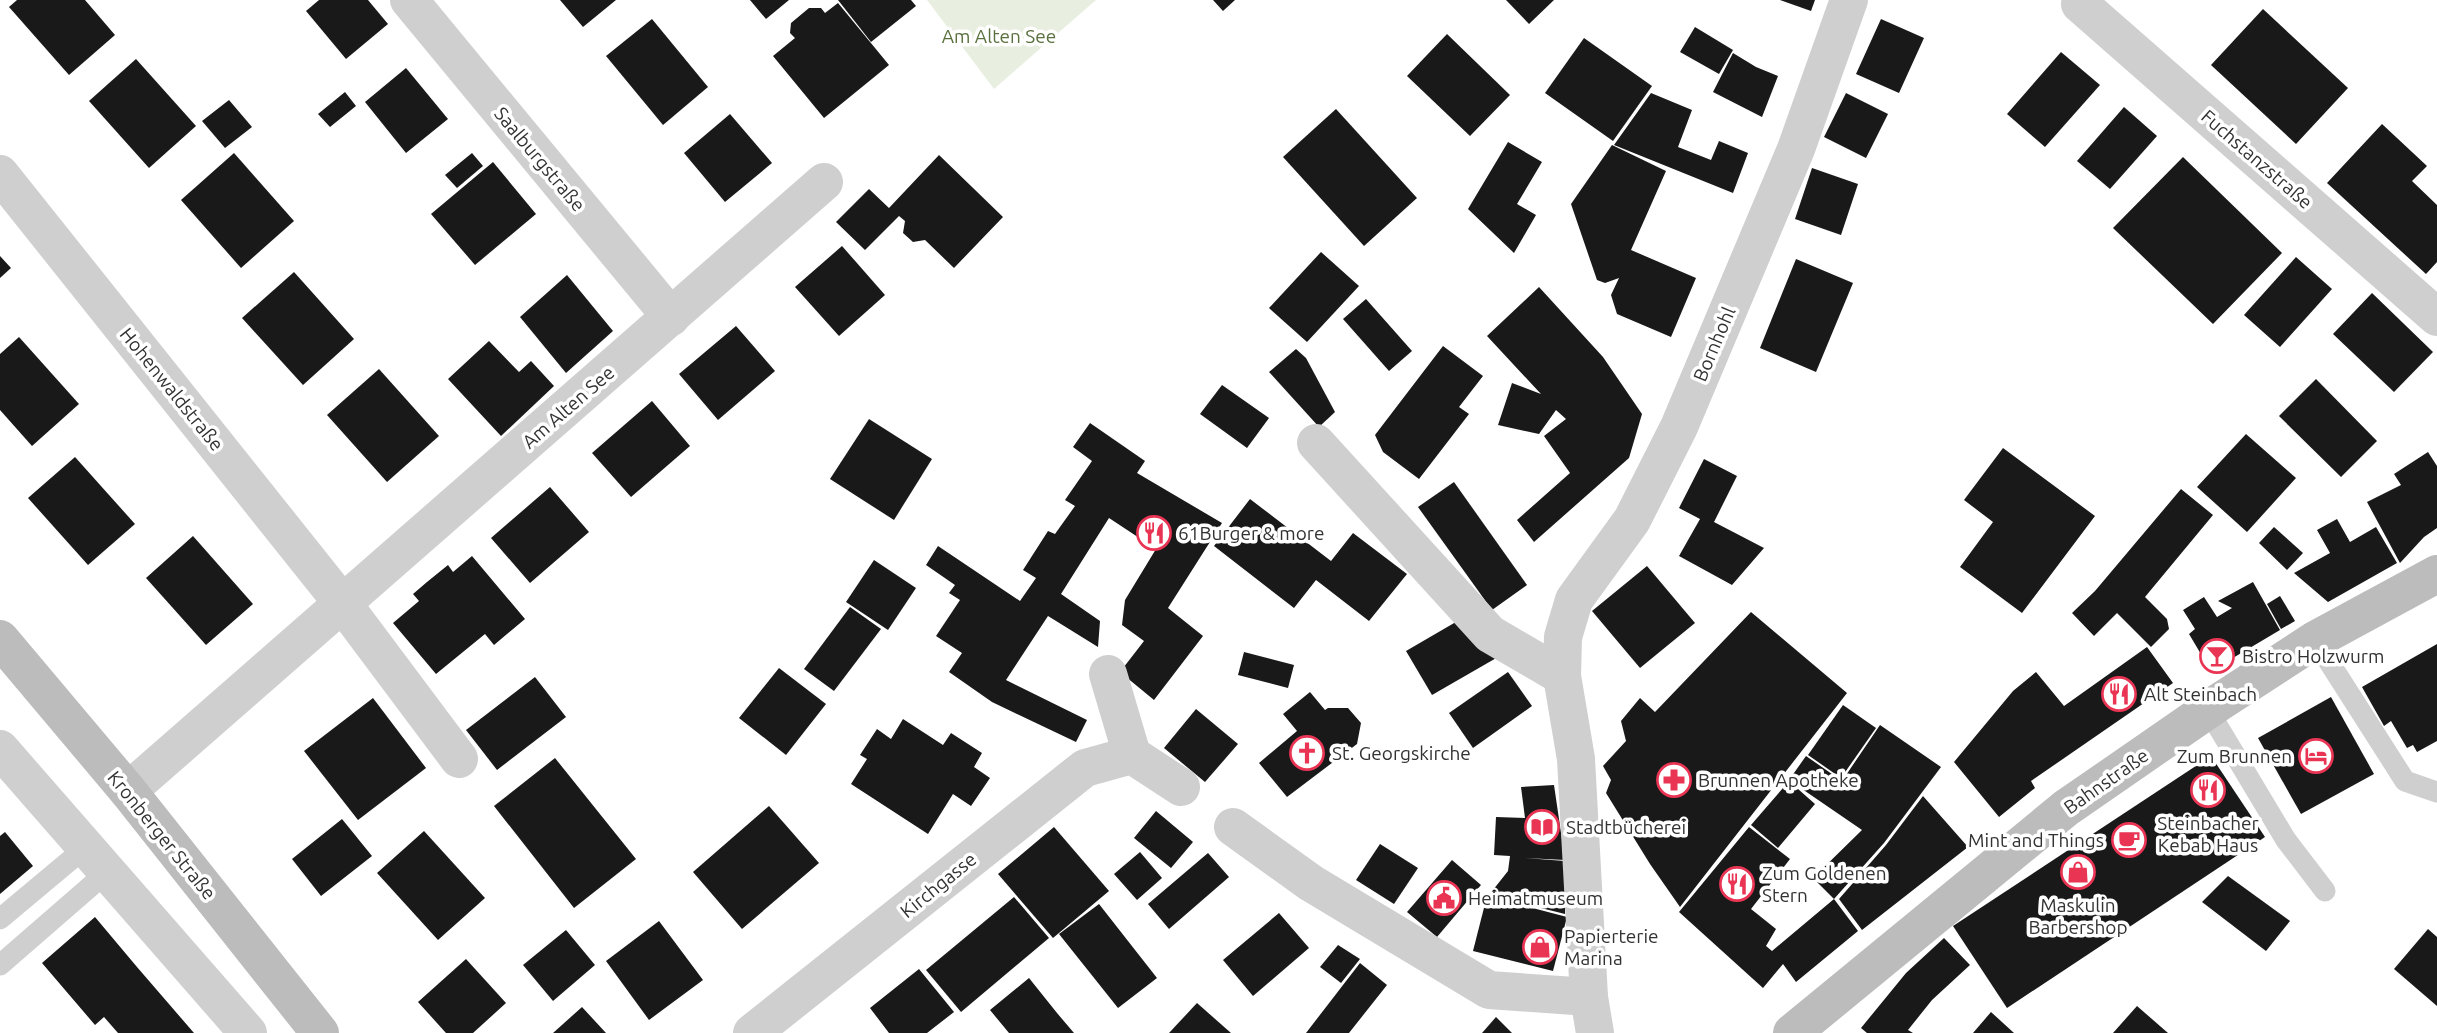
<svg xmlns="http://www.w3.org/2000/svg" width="2437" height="1033" viewBox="0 0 2437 1033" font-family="Ubuntu,sans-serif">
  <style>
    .green { fill: #e9efe0 }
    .building { fill: #191919 }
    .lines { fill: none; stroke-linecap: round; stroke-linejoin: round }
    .lane { stroke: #cfcfcf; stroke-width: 21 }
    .street { stroke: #cfcfcf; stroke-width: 38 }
    .secondary { stroke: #bcbcbc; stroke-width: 38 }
    .labels { text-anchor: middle; stroke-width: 7; stroke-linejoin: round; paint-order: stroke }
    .park-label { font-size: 19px; fill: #5a703d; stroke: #fff }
    .street-label { font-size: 19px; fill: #323232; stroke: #fff }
    .poi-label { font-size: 19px; fill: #323232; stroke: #fff; text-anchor: start }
  </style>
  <rect width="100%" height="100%" fill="#fff"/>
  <!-- green -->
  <polygon class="green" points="927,0 1096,0 994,89"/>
  <!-- building -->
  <g class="building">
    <polygon points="17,0 85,0 115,35 69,75 9,7"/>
    <polygon points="319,0 368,0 388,24 346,59 306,11"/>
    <polygon points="560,0 616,0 583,27"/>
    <polygon points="750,0 789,0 766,19"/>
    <polygon points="838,0 911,0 916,6 871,42"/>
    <polygon points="1213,0 1235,0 1223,11"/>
    <polygon points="1506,0 1554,0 1529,24"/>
    <polygon points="1780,0 1815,0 1811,11"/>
    <polygon points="838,3 889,65 824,118 773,56 795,38 790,33 791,23 809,8 821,8 825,13"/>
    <polygon points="2263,9 2348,88 2296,144 2211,65"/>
    <polygon points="652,19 708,87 663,125 606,56"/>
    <polygon points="1881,19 1924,38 1899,93 1856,74"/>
    <polygon points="1695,27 1733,50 1719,74 1680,52"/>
    <polygon points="1447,34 1510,95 1470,136 1407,76"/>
    <polygon points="1584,38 1652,86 1613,141 1545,93"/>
    <polygon points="2061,52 2100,85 2045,147 2007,114"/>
    <polygon points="1733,53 1756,67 1778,76 1762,117 1713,92"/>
    <polygon points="136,59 196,126 149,168 89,101"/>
    <polygon points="406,68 448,119 406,153 365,102"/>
    <polygon points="345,92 356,106 330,127 318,114"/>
    <polygon points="1651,93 1692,110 1678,147 1711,160 1719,141 1748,153 1733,193 1614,145"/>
    <polygon points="1846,93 1888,114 1866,158 1824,137"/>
    <polygon points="229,100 252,127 225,148 202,121"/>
    <polygon points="2124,107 2157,136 2110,189 2077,161"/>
    <polygon points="1336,109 1417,198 1364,246 1283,157"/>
    <polygon points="730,114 772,163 725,202 684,153"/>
    <polygon points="2382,124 2427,166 2412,181 2437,205 2437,262 2426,274 2327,183"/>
    <polygon points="1508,142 1542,162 1517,204 1536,215 1514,253 1468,209"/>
    <polygon points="1612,145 1666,171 1631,250 1696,278 1671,337 1617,314 1611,295 1619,278 1605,283 1597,280 1571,204"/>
    <polygon points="234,153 294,221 241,268 181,200"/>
    <polygon points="472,153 483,166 457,188 445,175"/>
    <polygon points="939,155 1003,217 954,268 925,240 913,242 903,233 905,221 899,216 865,250 836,222 869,189 889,208"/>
    <polygon points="2183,157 2282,253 2213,324 2113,228"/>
    <polygon points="493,162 536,214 475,265 431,214"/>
    <polygon points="1812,168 1858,184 1841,235 1795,219"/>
    <polygon points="842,246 885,295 839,336 795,287"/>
    <polygon points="1321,252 1359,286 1307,342 1269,308"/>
    <polygon points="0,256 11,268 0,278"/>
    <polygon points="2296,257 2332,289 2280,347 2244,315"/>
    <polygon points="1796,259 1853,283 1816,372 1760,348"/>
    <polygon points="294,272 354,339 303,385 242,318"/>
    <polygon points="567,275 613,331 566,373 520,317"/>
    <polygon points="1539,287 1603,357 1642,414 1629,458 1534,542 1517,520 1570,473 1544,436 1566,419 1556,410 1539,434 1498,425 1512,383 1541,394 1487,336"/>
    <polygon points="2372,293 2433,352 2394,392 2333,334"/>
    <polygon points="1366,299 1412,351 1389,371 1343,319"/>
    <polygon points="736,326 775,371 718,420 679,374"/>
    <polygon points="19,337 79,404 32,446 0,410 0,354"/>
    <polygon points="489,341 519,372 531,361 554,386 501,436 448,379"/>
    <polygon points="1443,346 1483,376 1459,407 1469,414 1419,479 1383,452 1375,435"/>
    <polygon points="1296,349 1306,358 1335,412 1319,427 1269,372"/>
    <polygon points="379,369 439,436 387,482 327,415"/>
    <polygon points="2316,379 2377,441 2341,477 2279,416"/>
    <polygon points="1222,385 1269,418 1247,448 1200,414"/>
    <polygon points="652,401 690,446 631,497 592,453"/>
    <polygon points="869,419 932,459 894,520 830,479"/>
    <polygon points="1090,423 1145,461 1137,473 1222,523 1168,608 1203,636 1154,700 1120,672 1144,641 1122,625 1125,600 1156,549 1109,518 1061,594 1100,621 1098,647 1048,616 1006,680 1087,720 1076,742 992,702 949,672 962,653 936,636 960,600 949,593 955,585 926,565 938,546 1020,601 1036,578 1023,570 1048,531 1055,534 1075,506 1065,500 1092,461 1073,447"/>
    <polygon points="2246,434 2296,478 2247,532 2197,487"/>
    <polygon points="2003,448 2095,516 2022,613 1960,567 1993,522 1964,500"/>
    <polygon points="2428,452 2437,466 2437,528 2424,537 2400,563 2367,502 2401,485 2394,474"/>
    <polygon points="75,457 135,524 88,565 28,498"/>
    <polygon points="1704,459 1737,476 1714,522 1764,548 1732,585 1679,556 1700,519 1679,508"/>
    <polygon points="1454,482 1527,585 1492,610 1418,507"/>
    <polygon points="550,487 589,532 530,583 491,538"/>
    <polygon points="2181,489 2213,515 2145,597 2167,619 2169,629 2151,647 2117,613 2094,636 2072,613 2095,591"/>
    <polygon points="1250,499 1331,561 1353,533 1407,574 1369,621 1316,580 1294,608 1214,546"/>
    <polygon points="2337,519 2350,542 2376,527 2397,563 2328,602 2294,573 2330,553 2317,530"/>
    <polygon points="2274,527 2303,553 2287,570 2259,543"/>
    <polygon points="193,536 253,604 206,645 146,578"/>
    <polygon points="472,556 525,619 494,645 485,634 436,674 393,623 419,601 413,594 427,582 448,565 453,572"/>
    <polygon points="874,560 916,588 888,630 846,602"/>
    <polygon points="1647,566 1695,623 1640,668 1592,611"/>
    <polygon points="2253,582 2280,630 2211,671 2189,634 2195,629 2183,610 2204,597 2217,617 2232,608 2218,601"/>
    <polygon points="2280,596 2295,621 2281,629 2267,604"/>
    <polygon points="850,607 881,629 834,691 804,669"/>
    <polygon points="1751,612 1847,693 1680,907 1650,864 1606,793 1611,780 1603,766 1626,741 1621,721 1640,698 1655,712"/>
    <polygon points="1461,619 1498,657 1432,695 1406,651"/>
    <polygon points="2437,644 2437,741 2417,752 2413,745 2407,748 2391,721 2384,726 2362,687"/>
    <polygon points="2147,647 2173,683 2031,781 2035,788 1999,817 1954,762 2013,691 2036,672 2064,706"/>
    <polygon points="1244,652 1294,665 1288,688 1238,675"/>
    <polygon points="779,668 826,704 786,755 739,718"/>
    <polygon points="1508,672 1532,706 1473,748 1449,713"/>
    <polygon points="535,677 566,717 497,770 466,730"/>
    <polygon points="1310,692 1325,710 1328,708 1348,708 1361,723 1357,744 1287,797 1259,763 1297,731 1283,714"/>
    <polygon points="2331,697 2374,774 2301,814 2258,738"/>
    <polygon points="373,698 426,768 358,820 304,751"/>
    <polygon points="1843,705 1876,728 1841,778 1808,755"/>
    <polygon points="1196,709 1238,744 1205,782 1164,748"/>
    <polygon points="903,719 943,745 951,733 982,753 974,767 990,778 971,806 953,794 928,834 851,784 867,759 860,755 877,729 891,739"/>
    <polygon points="1880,725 1941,767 1884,843 1834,899 1813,878 1862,830 1789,780 1806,756 1842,781"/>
    <polygon points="2211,756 2265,837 2007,1008 1953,926"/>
    <polygon points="555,758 636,859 574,908 494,806"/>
    <polygon points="1789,781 1815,804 1778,848 1751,825"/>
    <polygon points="1554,785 1565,860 1525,858 1565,861 1565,914 1489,895 1508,871 1510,856 1494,855 1496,817 1525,818 1521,787"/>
    <polygon points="1923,796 1968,847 1862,930 1839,899 1886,845"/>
    <polygon points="769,806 819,863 742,929 693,872"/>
    <polygon points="1156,811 1193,842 1171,868 1134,838"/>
    <polygon points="342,819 372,856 321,896 292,859"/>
    <polygon points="1054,827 1109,891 1053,938 998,874"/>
    <polygon points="1749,827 1790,859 1751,909 1776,929 1766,946 1772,951 1834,899 1858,931 1796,982 1783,964 1763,988 1679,912"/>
    <polygon points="424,831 485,898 438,940 377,873"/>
    <polygon points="5,832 33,866 0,894 0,836"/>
    <polygon points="1380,844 1418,868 1394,904 1356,880"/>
    <polygon points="1140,852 1162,878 1137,900 1114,874"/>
    <polygon points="1208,853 1229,877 1169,929 1148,904"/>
    <polygon points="1452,860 1481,885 1437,937 1407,912"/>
    <polygon points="2228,876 2290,921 2266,951 2202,902"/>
    <polygon points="1487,896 1567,917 1553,971 1473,951"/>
    <polygon points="1014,897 1049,938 961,1012 926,970"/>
    <polygon points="1099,904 1157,978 1118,1008 1059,934"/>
    <polygon points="1279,913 1309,948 1253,996 1223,960"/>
    <polygon points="95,917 137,967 194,1033 118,1033 104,1017 95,1025 42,963"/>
    <polygon points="659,921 703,980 649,1020 606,961"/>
    <polygon points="2428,929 2437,937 2437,1006 2394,969"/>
    <polygon points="566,930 595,965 553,1001 523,965"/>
    <polygon points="1944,938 1970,965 1932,1000 1908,1030 1913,1033 1867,1033 1861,1028 1906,973"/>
    <polygon points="1338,945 1360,959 1341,983 1320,967"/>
    <polygon points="466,959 506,1003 473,1033 446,1033 418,1002"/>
    <polygon points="1360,963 1387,985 1349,1033 1306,1033"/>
    <polygon points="919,969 954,1012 927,1033 889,1033 870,1008"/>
    <polygon points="1029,978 1057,1013 1074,1033 1009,1033 990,1010"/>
    <polygon points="1197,1003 1231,1033 1169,1033"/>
    <polygon points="2137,1006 2168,1033 2113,1033"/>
    <polygon points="582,1007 606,1033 553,1033"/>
    <polygon points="1991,1012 2014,1033 1973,1033"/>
    <polygon points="1496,1017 1512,1033 1482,1033"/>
  </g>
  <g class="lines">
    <!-- lane -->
    <g class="lane">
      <polyline points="2315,640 2405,781 2437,792"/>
      <polyline points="2208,710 2286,840 2325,891"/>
      <polyline points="0,919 86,847"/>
      <polyline points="0,965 107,872"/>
    </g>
    <!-- street -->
    <g class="street">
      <polyline points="409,0 671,317"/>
      <polyline points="2084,0 2080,4 2437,317"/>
      <polyline points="0,174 343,604 459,759"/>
      <polyline points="1316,443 1490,634 1562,676"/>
      <polyline points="1108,674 1132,755"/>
      <polyline points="0,749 248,1033"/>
      <polyline points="128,791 824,182"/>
      <polyline points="1233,827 1311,883 1489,990 1589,997"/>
      <polyline points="752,1033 1085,768 1132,755 1181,787"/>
      <polyline points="1595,1033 1589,997 1576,759 1562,676 1563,637 1574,600 1632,520 1679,427 1796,149 1849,0"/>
    </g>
    <!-- secondary -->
    <g class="secondary">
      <polyline points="0,639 128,791 320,1033"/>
      <polyline points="1792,1033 2066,808 2218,703 2315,640 2437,574"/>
    </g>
  </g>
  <!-- icons -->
  <defs>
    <g id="restaurant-ring" transform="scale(1.75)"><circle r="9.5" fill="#fff" stroke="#e93453" stroke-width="1.5"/><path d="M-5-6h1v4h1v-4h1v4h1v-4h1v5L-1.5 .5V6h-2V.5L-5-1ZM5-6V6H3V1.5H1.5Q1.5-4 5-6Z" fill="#e93453"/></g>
    <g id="bar-ring" transform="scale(1.75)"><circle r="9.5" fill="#fff" stroke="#e93453" stroke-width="1.5"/><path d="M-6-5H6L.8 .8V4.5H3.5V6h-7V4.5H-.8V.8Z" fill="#e93453"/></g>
    <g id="church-ring" transform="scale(1.75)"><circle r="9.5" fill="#fff" stroke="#e93453" stroke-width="1.5"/><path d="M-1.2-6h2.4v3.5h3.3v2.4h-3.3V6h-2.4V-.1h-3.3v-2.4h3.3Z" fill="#e93453"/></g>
    <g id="hotel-ring" transform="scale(1.75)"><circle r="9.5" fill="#fff" stroke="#e93453" stroke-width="1.5"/><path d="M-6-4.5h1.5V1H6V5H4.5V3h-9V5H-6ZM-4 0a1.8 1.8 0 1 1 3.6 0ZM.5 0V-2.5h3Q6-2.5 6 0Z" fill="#e93453"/></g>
    <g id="pharmacy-ring" transform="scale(1.75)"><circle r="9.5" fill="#fff" stroke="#e93453" stroke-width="1.5"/><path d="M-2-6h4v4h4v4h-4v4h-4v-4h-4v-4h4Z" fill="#e93453"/></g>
    <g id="library-ring" transform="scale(1.75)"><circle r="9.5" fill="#fff" stroke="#e93453" stroke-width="1.5"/><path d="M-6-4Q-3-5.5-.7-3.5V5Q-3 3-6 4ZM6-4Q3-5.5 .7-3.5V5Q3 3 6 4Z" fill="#e93453"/></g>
    <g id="cafe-ring" transform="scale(1.75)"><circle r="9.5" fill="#fff" stroke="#e93453" stroke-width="1.5"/><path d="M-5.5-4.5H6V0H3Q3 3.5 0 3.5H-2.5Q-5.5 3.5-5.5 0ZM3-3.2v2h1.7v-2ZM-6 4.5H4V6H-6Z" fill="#e93453"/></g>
    <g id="shop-ring" transform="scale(1.75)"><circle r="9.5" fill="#fff" stroke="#e93453" stroke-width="1.5"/><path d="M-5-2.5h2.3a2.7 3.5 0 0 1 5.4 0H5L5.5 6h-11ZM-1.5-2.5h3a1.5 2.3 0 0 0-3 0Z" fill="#e93453"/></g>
    <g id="civic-ring" transform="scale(1.75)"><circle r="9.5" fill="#fff" stroke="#e93453" stroke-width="1.5"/><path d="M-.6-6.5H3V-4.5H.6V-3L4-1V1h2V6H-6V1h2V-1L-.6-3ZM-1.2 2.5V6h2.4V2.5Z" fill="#e93453"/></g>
  </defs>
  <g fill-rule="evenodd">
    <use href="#restaurant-ring" x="1154" y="533"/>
    <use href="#bar-ring" x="2217" y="656"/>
    <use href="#restaurant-ring" x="2119" y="694"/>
    <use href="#church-ring" x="1307" y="753"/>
    <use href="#hotel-ring" x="2316" y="756"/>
    <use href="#pharmacy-ring" x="1674" y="780"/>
    <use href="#restaurant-ring" x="2208" y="790"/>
    <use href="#library-ring" x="1542" y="827"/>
    <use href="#cafe-ring" x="2129" y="840"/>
    <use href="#shop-ring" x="2078" y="872"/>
    <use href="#restaurant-ring" x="1737" y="884"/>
    <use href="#civic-ring" x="1444" y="898"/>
    <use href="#shop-ring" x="1540" y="947"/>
  </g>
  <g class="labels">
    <!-- park labels -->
    <g class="park-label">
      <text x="999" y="43">Am Alten See</text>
    </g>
    <!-- street labels -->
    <g class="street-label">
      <text transform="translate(540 159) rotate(50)" y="7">Saalburgstraße</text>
      <text transform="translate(2257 159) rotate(41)" y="7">Fuchstanzstraße</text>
      <text transform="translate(1714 344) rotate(-67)" y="7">Bornhohl</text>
      <text transform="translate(172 389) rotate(51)" y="7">Hohenwaldstraße</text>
      <text transform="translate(568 407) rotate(-41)" y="7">Am Alten See</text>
      <text transform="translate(2106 781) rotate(-35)" y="7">Bahnstraße</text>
      <text transform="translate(162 835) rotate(51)" y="7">Kronberger Straße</text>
      <text transform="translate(938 885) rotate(-39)" y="7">Kirchgasse</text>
    </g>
    <!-- poi labels -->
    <g class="poi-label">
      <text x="1178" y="540">61Burger &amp; more</text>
      <text x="2242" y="663">Bistro Holzwurm</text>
      <text x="2144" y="701">Alt Steinbach</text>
      <text x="1332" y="760">St. Georgskirche</text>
      <text x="2292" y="763" text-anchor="end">Zum Brunnen</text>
      <text x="1698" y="787">Brunnen Apotheke</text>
      <text x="2208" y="830" text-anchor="middle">Steinbacher<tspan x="2208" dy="22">Kebab Haus</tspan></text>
      <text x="1566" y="834">Stadtbücherei</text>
      <text x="2104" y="847" text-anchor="end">Mint and Things</text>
      <text x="1762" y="880">Zum Goldenen<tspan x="1762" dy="22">Stern</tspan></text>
      <text x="1468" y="905">Heimatmuseum</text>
      <text x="2078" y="912" text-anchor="middle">Maskulin<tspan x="2078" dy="22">Barbershop</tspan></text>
      <text x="1564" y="943">Papierterie<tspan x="1564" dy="22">Marina</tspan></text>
    </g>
  </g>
</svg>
